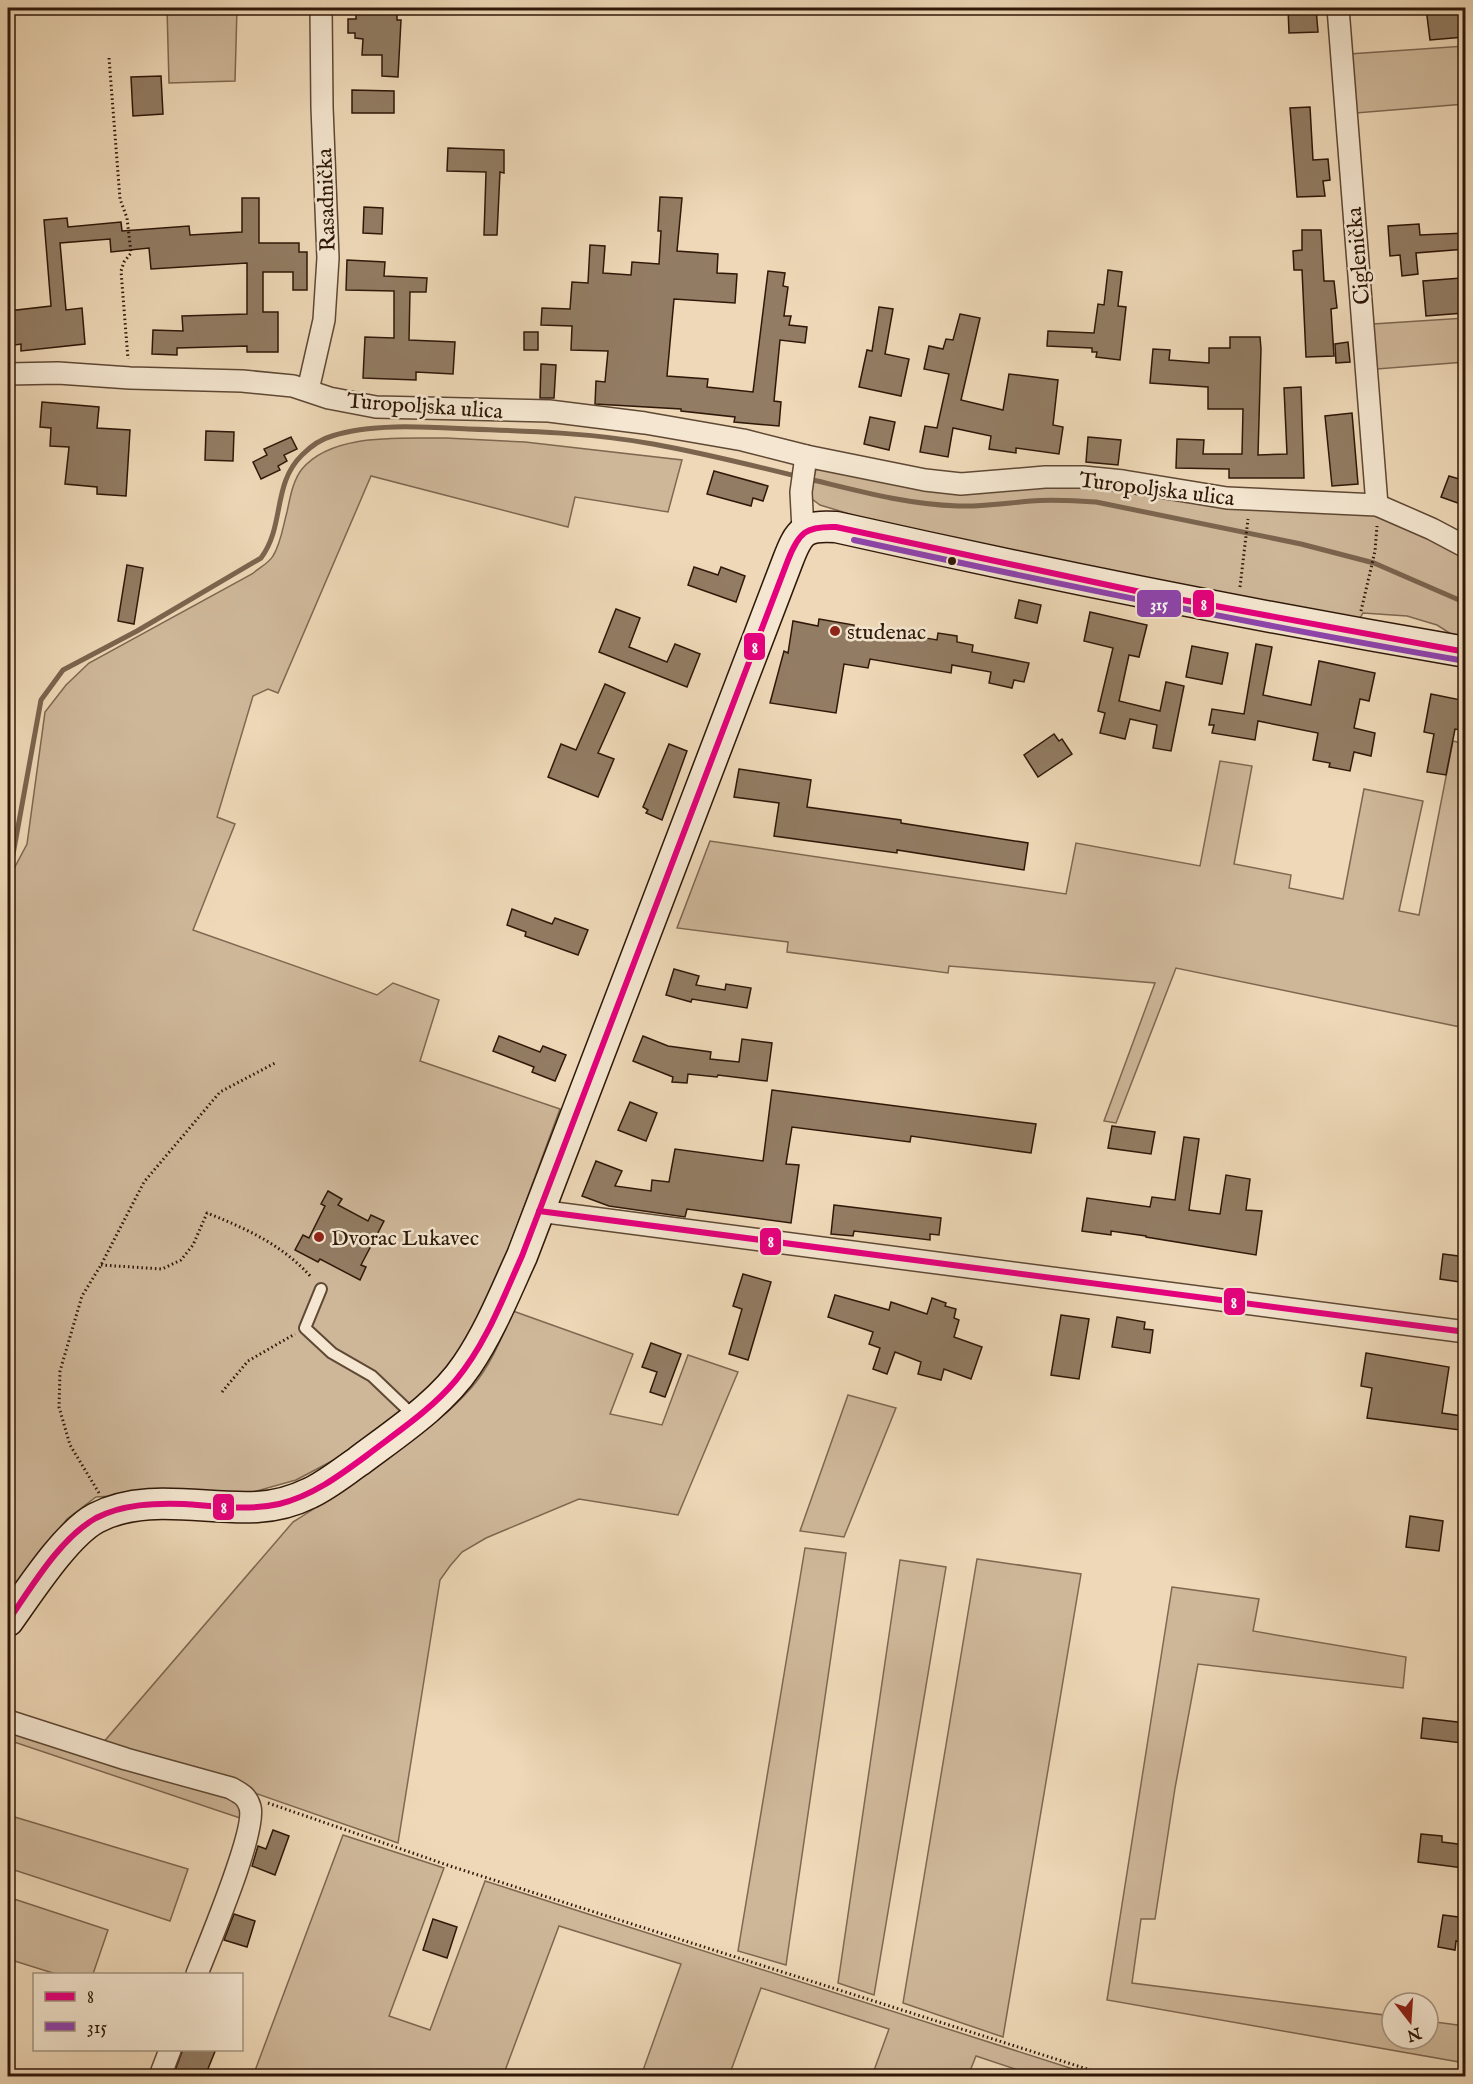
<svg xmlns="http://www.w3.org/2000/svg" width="1473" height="2084" viewBox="0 0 1473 2084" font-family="'IM FELL English',serif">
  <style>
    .green { fill: #ceb799; stroke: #7e6851; stroke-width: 1.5 }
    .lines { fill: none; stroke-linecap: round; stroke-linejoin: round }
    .stream { stroke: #7b644e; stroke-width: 5 }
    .building { fill: #927c63; stroke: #2f1809; stroke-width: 1.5 }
    .lane-casing { stroke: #5f4834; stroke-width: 14 }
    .street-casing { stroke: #5f4834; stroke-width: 24 }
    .secondary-casing { stroke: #2f1809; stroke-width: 33 }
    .path { stroke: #2f1809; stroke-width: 3; stroke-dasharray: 1.5 3; stroke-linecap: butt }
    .lane { stroke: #f4e6d0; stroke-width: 10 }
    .street { stroke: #f4e6d0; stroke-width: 21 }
    .secondary { stroke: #f4e6d0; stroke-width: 30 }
    .bus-1-casing { stroke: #f4e6d0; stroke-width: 10 }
    .bus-2-casing { stroke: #f4e6d0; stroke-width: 10 }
    .bus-1 { stroke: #e5007d; stroke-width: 6 }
    .bus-2 { stroke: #8e44ad; stroke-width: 6 }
    .bus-dot { fill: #2f1809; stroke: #f4e6d0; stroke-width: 2 }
    .poi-dot { fill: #8f2418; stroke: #f4e6d0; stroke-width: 2 }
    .labels { text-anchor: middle; stroke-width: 5; stroke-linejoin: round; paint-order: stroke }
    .street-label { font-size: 22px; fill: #2f1809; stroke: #f4e6d0 }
    .poi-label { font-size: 22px; fill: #2f1809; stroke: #f4e6d0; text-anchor: start }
    .line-badge { stroke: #f4e6d0; stroke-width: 2 }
    .badge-label { font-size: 16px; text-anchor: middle; font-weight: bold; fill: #fff }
  </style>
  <rect width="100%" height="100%" fill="#eed8b7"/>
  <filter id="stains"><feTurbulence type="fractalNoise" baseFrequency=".00333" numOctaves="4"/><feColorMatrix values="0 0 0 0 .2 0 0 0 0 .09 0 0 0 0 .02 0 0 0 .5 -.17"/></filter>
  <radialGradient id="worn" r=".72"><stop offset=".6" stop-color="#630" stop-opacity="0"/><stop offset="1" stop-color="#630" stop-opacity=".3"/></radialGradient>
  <!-- green -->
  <g class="green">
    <polygon points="167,8 237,8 235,81 169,83"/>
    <polygon points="1465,46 1465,104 1356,113 1349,54"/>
    <polygon points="1465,318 1465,362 1377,369 1373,324"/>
    <path d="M446,438L525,442L682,460L668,512L575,497L568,527L371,476L278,693L268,689L253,696L217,817L235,824L193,930L377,995L393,983L439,1000L420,1061L560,1109L495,1285L457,1354L427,1396L379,1427L334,1460L296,1480L239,1496L145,1494L96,1497L67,1519L8,1600V880L27,844L45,712L66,685L89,663L252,574C259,568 269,563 273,556C281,543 283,526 287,512C290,498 293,480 302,469C333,432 402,439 446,438Z"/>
    <polygon points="818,463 1095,483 1369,513 1420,534 1465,556 1465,643 1437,625 1407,616 1363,613 1355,627 909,532 820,505 808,496"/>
    <polygon points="1453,741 1466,744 1465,1028 1176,968 1116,1123 1104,1121 1155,983 949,966 948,973 787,952 788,942 677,928 710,841 1066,894 1076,843 1200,866 1220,761 1252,766 1234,864 1291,875 1289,888 1343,899 1364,789 1423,801 1399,911 1419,915"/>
    <path d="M513,1311L633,1354L610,1414L662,1425L688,1355L738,1372L678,1515L579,1499L486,1538L462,1552L450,1566L440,1580L398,1843L249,1791L102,1744L293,1522C324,1503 354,1482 384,1461C415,1438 447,1416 472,1387C491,1365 502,1337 513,1311Z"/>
    <polygon points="848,1395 896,1408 844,1537 800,1531"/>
    <polygon points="805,1548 846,1553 786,1965 738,1951"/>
    <polygon points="977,1559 1081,1574 1003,2037 903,2003"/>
    <polygon points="900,1560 946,1567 874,1995 838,1983"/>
    <polygon points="1172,1587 1259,1599 1253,1631 1406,1657 1403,1688 1198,1664 1175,1788 1155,1919 1141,1919 1132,1983 1392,2016 1392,2039 1428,2039 1428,2021 1465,2026 1465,2063 1107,2000"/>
    <polygon points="8,1725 244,1802 240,1818 8,1740"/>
    <polygon points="8,1815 188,1869 170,1921 8,1868"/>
    <polygon points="343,1835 444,1868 389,2016 430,2030 485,1881 1095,2076 1036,2076 976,2056 968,2076 872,2076 889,2029 761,1988 729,2076 641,2076 681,1964 559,1926 503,2076 253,2076"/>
    <polygon points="8,1897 108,1930 93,1974 56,1974 8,1959"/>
  </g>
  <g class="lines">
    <!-- stream -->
    <g class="stream">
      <path d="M809,479C859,491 905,504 958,506C983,507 1007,503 1031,501C1053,499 1074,501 1096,502L1301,544L1374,563L1466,603"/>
      <path d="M8,866L12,860L41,700L63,670L137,631L261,558C285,526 272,484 302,455C310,447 321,439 332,436C372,423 427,427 468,429C530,431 592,433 653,444C703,453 751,465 800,477"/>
    </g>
  </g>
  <!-- building -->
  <g class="building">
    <polygon points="1288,8 1316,8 1318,32 1289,33"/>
    <polygon points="1426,8 1461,8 1464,37 1430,40"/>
    <polygon points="356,13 397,14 397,20 401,20 398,77 382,76 382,55 362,55 363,39 355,38 355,33 348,33 348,19 356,19"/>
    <polygon points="161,76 163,114 133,116 131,77"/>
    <polygon points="352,90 394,91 394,113 352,113"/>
    <polygon points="1310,107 1313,160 1328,159 1330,180 1323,181 1325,196 1297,197 1290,108"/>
    <polygon points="448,148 504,150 504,173 500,172 497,235 484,235 486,172 447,171"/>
    <polygon points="660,197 682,198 677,251 718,254 717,273 737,274 735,303 674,299 667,376 708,379 707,387 753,392 768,271 785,273 783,286 788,287 784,316 791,316 789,325 807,327 805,343 780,340 774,401 781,402 779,426 734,422 735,417 681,411 681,409 595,404 596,381 605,382 608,351 571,350 572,326 541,325 542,308 570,309 572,282 588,283 590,245 605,246 603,273 631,275 632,262 659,264 661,231 658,231"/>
    <polygon points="242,198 259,198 259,243 299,243 299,252 307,252 307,290 293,290 293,272 263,272 263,312 278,312 278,352 247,352 247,346 177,348 177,355 152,354 153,330 183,331 182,316 247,314 247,263 151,269 149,248 111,252 110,239 60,243 66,310 82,308 85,344 21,351 21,344 8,346 8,311 51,306 44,220 67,218 68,227 121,222 122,231 189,226 190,235 242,232"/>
    <polygon points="364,207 383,208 382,234 363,233"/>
    <polygon points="1419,224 1420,235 1466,233 1466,249 1416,253 1418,274 1402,276 1400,255 1390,256 1388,226"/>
    <polygon points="1302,230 1321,230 1324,281 1334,281 1337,308 1331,309 1334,356 1306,357 1302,270 1294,270 1293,251 1302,250"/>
    <polygon points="347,260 385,262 384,276 427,278 426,292 410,292 409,340 455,342 453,374 416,372 416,380 363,378 365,337 394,338 394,291 346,290"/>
    <polygon points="1108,270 1122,272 1118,306 1126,307 1120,360 1096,357 1097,352 1092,352 1092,348 1047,346 1048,331 1094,333 1098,304 1104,305"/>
    <polygon points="1461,278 1464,313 1426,316 1423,281"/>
    <polygon points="879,307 893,309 885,354 909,359 901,396 859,387 867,350 872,351"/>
    <polygon points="960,314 980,318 961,400 1003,410 1009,374 1058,380 1053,425 1063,427 1059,454 1016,448 1016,453 989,449 991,436 953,428 948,457 920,452 925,426 937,428 949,374 924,369 929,346 943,349 946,339 953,340"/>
    <rect x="524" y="332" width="14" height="18"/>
    <polygon points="1230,337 1260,337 1261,349 1258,455 1287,454 1284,388 1301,387 1304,478 1229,478 1229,469 1176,468 1177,439 1204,440 1203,454 1242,454 1243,409 1208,409 1208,387 1150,383 1153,349 1170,350 1169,360 1209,363 1209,348 1230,348"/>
    <polygon points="1348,342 1350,362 1336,363 1335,344"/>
    <polygon points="541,364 556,365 554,398 540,398"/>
    <polygon points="42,402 99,407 97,428 130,430 126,496 97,494 97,487 65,484 69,447 50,446 51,428 40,427"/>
    <polygon points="1352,413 1358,484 1332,486 1325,416"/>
    <polygon points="870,417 895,422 889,450 864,444"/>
    <polygon points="206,431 234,432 233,461 205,460"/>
    <polygon points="291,437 297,449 284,455 287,461 278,466 280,470 261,479 253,462 267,455 264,449"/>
    <polygon points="1088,437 1121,440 1118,465 1086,462"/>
    <polygon points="714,471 768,486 763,501 753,498 751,506 707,494"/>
    <polygon points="1449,476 1466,481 1466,506 1441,497"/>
    <polygon points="127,565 143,568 134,624 118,621"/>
    <polygon points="694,567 718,575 721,567 745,576 736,602 688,585"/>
    <polygon points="1019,600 1041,605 1037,623 1015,618"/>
    <polygon points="616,609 640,618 629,647 667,662 675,644 700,654 687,687 599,652"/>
    <polygon points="1090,612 1147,625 1139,657 1129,655 1119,701 1160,711 1166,682 1184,686 1171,751 1153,748 1157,725 1130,719 1125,739 1100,733 1105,713 1098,711 1113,648 1084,641"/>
    <polygon points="819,619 854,625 852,635 883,640 885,631 937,640 938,633 957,636 957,642 973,645 972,652 1029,663 1024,682 1014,680 1012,688 989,683 991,672 952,665 951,673 870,659 868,668 844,664 836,713 770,703 784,651 788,653 793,621 818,626"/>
    <polygon points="1256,644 1272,647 1263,695 1311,705 1319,661 1375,673 1369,701 1360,699 1354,728 1375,733 1371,756 1354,752 1350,771 1329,767 1330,763 1313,760 1318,733 1258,721 1255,740 1212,733 1214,725 1209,725 1212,709 1244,714"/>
    <polygon points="1192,646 1228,653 1222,684 1186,677"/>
    <polygon points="605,684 625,693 598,753 614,759 598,797 548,777 561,744 576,750"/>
    <polygon points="1431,694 1466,701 1466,731 1455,729 1446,775 1427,772 1434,734 1424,732"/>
    <polygon points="1054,734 1059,741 1062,739 1072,754 1038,777 1024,755"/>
    <polygon points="669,744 687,751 662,820 646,813 648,810 643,807"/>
    <polygon points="739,769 811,780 807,807 901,820 901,823 1028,843 1024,870 897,850 897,853 774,836 779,803 734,797"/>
    <polygon points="512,909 552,924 555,918 588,930 578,955 525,936 526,932 507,925"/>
    <polygon points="674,969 699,976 696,985 725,990 726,984 751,988 747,1008 692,999 691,1002 666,995"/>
    <polygon points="499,1036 540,1052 543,1046 566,1055 555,1081 532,1072 534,1067 493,1051"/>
    <polygon points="643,1036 668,1046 711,1052 710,1059 739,1062 742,1039 772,1043 767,1081 718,1075 717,1077 688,1074 687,1083 672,1082 673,1077 633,1061"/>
    <polygon points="772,1090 1036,1124 1031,1153 911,1136 910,1142 792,1127 786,1164 799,1165 791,1223 687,1209 685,1217 609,1206 582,1196 596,1161 622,1171 615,1186 651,1191 652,1180 669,1182 675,1149 763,1161"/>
    <polygon points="630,1102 657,1113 646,1141 618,1130"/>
    <polygon points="1112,1126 1155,1132 1151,1154 1108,1148"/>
    <polygon points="1184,1137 1199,1139 1189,1210 1220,1214 1226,1175 1250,1179 1246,1210 1262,1211 1256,1255 1146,1237 1146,1236 1111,1231 1111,1235 1082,1231 1087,1198 1150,1207 1152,1197 1175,1200"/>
    <polygon points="328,1191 342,1199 338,1205 368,1221 371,1215 384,1221 361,1265 366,1267 360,1280 320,1259 318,1262 295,1250 303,1235 309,1238 325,1206 321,1204"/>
    <polygon points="834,1205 941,1218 939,1235 930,1234 930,1240 854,1231 853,1236 831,1234"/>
    <polygon points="1443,1254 1466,1257 1466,1283 1440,1279"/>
    <polygon points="743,1274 771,1282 748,1360 729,1354 742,1309 733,1306"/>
    <polygon points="835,1295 889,1310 891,1302 927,1314 932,1298 946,1303 945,1306 956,1309 954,1318 959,1320 954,1337 982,1347 971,1379 944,1369 941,1380 918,1374 921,1362 895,1352 887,1374 873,1369 880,1348 869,1344 873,1332 828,1317"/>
    <polygon points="1061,1315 1089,1319 1079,1379 1051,1375"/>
    <polygon points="1117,1317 1145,1322 1144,1329 1153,1330 1150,1353 1112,1347"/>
    <polygon points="651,1343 681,1354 665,1397 650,1392 657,1372 642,1367"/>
    <polygon points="1366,1353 1449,1367 1442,1413 1462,1416 1460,1430 1367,1418 1372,1388 1361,1386"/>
    <polygon points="1410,1516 1443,1521 1439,1551 1406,1547"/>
    <polygon points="1423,1718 1466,1723 1466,1737 1463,1737 1462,1743 1421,1738"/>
    <polygon points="273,1830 289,1836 275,1875 252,1866 258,1846 266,1849"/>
    <polygon points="1421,1834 1442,1836 1442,1842 1466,1845 1463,1868 1418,1862"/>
    <polygon points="234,1914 255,1921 247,1947 224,1940"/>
    <polygon points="1443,1915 1466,1918 1466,1943 1456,1941 1455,1950 1438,1947"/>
    <polygon points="433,1919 457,1927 447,1958 423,1950"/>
    <polygon points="183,2049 216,2049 205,2076 173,2076"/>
  </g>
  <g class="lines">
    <!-- lane casing -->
    <g class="lane-casing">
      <polyline id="lane" points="321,1289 305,1328 332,1353 372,1376 415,1417"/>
    </g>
    <!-- street casing -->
    <g class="street-casing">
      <g id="street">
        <polyline points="1338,8 1377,505"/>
        <polyline points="8,374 58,373 130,378 242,381 293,386 329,398 376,407 549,411 645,423 743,440 806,456 801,492 803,530"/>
        <polyline points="308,390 324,320 328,258 322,107 321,8"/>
        <polyline points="806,456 925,480 961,484 1045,477 1083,477 1123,481 1227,498 1377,505 1432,529 1466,547"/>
        <polyline points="539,1211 1466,1332"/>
        <path d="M8,1721L126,1759L231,1788C240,1793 247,1796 250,1807C257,1831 208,1945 197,1974"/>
        <polyline points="160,2076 170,2050"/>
      </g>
    </g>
    <!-- secondary casing -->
    <g class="secondary-casing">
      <path id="secondary" d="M8,1621C29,1592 66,1534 96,1518C145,1492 205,1510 257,1507C275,1506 294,1501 310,1493C327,1485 343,1472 359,1461C396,1433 441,1404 467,1365C490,1331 505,1293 522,1256L788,560C799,531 804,525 836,527C1045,574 1255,616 1466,652"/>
    </g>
    <!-- path -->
    <g class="path">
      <polyline points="109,58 120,199 127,218 131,253 124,262 121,271 128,359"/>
      <polyline points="1240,587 1248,519"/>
      <polyline points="1361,611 1375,551 1377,526"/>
      <path d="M101,1265L162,1269L181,1260L193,1245L207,1213C247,1229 283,1245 312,1278"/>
      <polyline points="222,1392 248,1361 295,1334"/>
      <polyline points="99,1493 70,1445 59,1407 60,1371 82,1296 101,1265 144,1182 220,1092 277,1062"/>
      <polyline points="268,1803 453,1867 1109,2076"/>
    </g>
    <!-- lane -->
    <use href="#lane" class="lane"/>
    <!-- street -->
    <use href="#street" class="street"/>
    <!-- secondary -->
    <use href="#secondary" class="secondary"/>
    <!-- bus-1 casing -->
    <g class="bus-1-casing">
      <g id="bus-1">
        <polyline points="539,1211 1466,1332"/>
        <path d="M8,1621C31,1588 60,1538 96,1518C123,1504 155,1503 184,1504C216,1506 248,1511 279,1504C312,1496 339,1476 366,1456C397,1432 431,1410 456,1380C486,1344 503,1298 522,1256L788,560C799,532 806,526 836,527L1150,594L1466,652"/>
      </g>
    </g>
    <!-- bus-2 casing -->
    <g class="bus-2-casing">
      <path id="bus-2" d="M854,540C1057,584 1260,626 1465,661"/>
    </g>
    <!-- bus-1 -->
    <use href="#bus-1" class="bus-1"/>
    <!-- bus-2 -->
    <use href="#bus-2" class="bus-2"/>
  </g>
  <!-- markers -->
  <circle class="bus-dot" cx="952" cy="561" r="5"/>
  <g class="poi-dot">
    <circle cx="835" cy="631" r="6"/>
    <circle cx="319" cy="1237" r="6"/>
  </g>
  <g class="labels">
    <!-- street labels -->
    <g class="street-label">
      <text transform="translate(325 200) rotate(-92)" y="8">Rasadnička</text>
      <text transform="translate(1357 256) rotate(-95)" y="8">Ciglenička</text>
      <text transform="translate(425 405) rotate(4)" y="8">Turopoljska ulica</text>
      <text transform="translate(1157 488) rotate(7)" y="8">Turopoljska ulica</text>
    </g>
    <!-- poi labels -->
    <g class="poi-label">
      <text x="847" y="639">studenac</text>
      <text x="331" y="1245">Dvorac Lukavec</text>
    </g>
  </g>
  <g class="line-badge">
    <rect x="1192" y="589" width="23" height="29" rx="6" fill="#e5007d"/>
    <rect x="1136" y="589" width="46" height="29" rx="6" fill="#8e44ad"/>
    <rect x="743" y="632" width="23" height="29" rx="6" fill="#e5007d"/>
    <rect x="759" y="1227" width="23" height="29" rx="6" fill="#e5007d"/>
    <rect x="1223" y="1287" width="23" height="29" rx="6" fill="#e5007d"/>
    <rect x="212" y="1493" width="23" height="28" rx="6" fill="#e5007d"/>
  </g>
  <g class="badge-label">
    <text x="1204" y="610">8</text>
    <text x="1159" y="610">315</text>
    <text x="755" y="653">8</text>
    <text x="771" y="1247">8</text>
    <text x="1234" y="1308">8</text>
    <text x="224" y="1513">8</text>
  </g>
  <!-- margin -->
  <rect width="1473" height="2084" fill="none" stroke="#eed8b7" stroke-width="30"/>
  <rect x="9" y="9" width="1455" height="2066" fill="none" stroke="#2f1809" stroke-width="3"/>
  <rect x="15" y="15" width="1443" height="2054" fill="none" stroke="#2f1809" stroke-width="1.5"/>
  <!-- legend -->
  <rect x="33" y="1973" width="210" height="78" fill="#f4e6d0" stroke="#a59480" stroke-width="1.5"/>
  <rect x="45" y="1992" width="30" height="9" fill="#e5007d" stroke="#a59480" stroke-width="1.5"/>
  <text x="87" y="2003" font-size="18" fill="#2f1809">8</text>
  <rect x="45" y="2022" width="30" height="9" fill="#8e44ad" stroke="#a59480" stroke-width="1.5"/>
  <text x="87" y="2033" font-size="18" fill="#2f1809">315</text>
  <!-- north arrow -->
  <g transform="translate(1410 2021) rotate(163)"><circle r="28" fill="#f4e6d0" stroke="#a59480" stroke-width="1.5"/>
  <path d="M0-4.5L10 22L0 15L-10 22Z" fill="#8f2418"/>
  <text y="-9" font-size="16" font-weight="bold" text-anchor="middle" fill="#2f1809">N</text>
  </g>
  <rect width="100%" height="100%" filter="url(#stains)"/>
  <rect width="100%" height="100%" fill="url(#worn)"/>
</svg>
